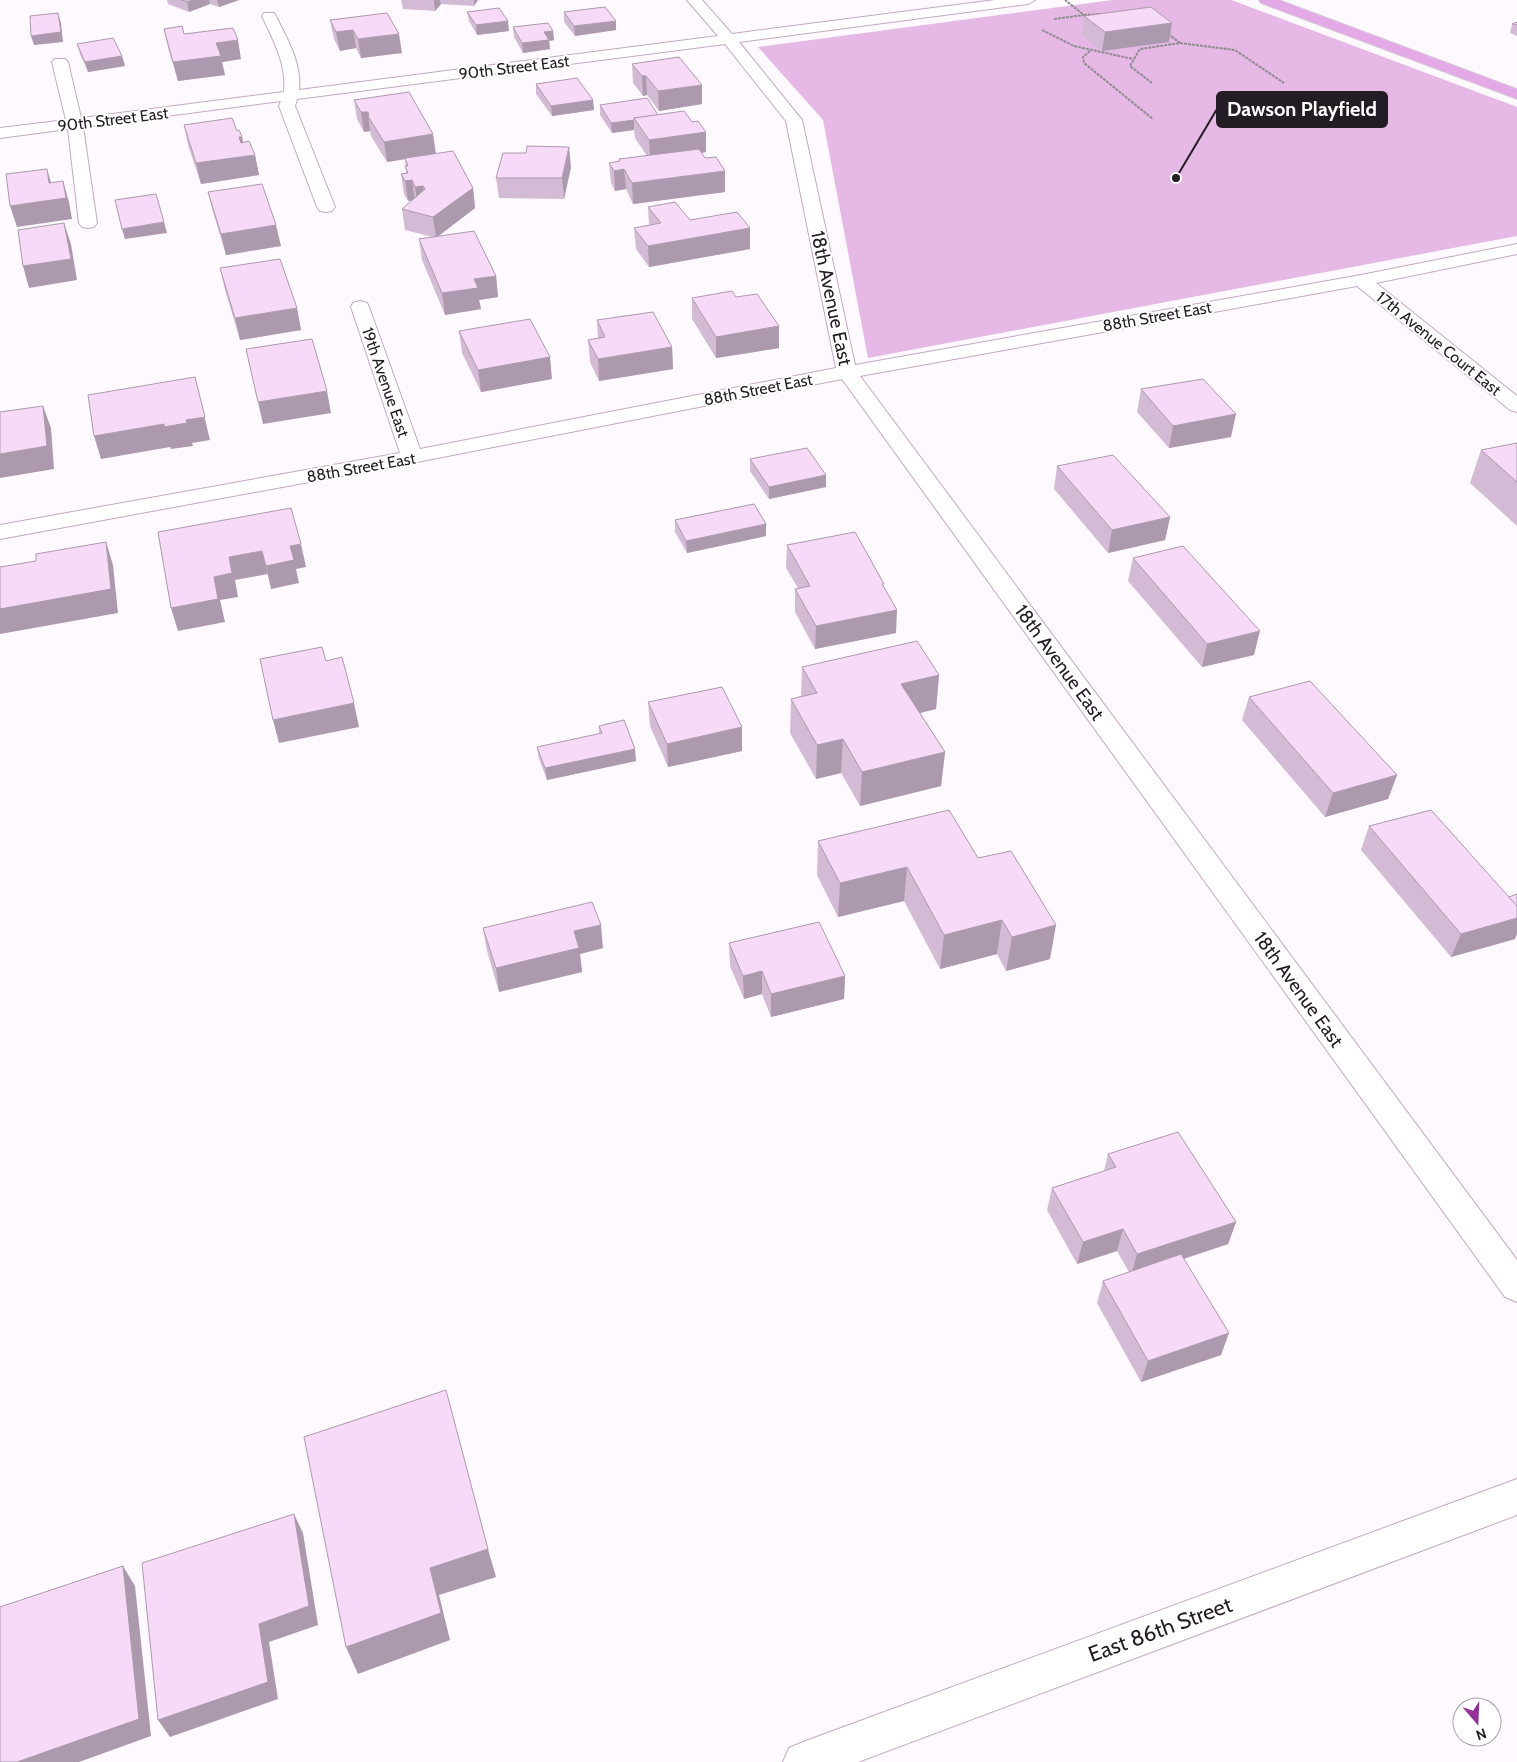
<svg xmlns="http://www.w3.org/2000/svg" width="1517" height="1762" viewBox="0 0 1517 1762" font-family="Cabin,sans-serif">
  <style>
    .green { fill: #e5b8e6 }
    .lines { fill: none; stroke-linecap: round; stroke-linejoin: round }
    .minor-casing { stroke: #c1aac1; stroke-width: 2 }
    .major-casing { stroke: #d8d6d8; stroke-width: 2 }
    .path { stroke: #928c92; stroke-width: 2; stroke-dasharray: 3 1; stroke-linecap: butt }
    .minor { fill: #fff; fill-rule: evenodd }
    .major { fill: #e4a9e7; fill-rule: evenodd }
    .wall { fill: #d4bbd5 }
    .shaded-wall { fill: #ad99ae }
    .building { fill: #f7daf8; stroke: #ad99ae }
    .labels { text-anchor: middle; stroke-width: 4; stroke-linejoin: round; paint-order: stroke }
    .far-street-label { font-size: 16px; fill: #241c24; stroke: #fff }
    .street-label { font-size: 19px; fill: #241c24; stroke: #fff }
    .near-street-label { font-size: 22px; fill: #241c24; stroke: #fff }
    .leader { fill: none; stroke: #241c24; stroke-width: 2 }
    .callout-dot { fill: #241c24; stroke: #fff; stroke-width: 2 }
    .callout { fill: #241c24; stroke: #241c24; stroke-width: 2 }
    .callout-label { font-size: 20px; text-anchor: middle; font-weight: bold; fill: #fff }
  </style>
  <rect width="100%" height="100%" fill="#fef9fe"/>
  <!-- green -->
  <polygon class="green" points="1113,0 1231,0 1517,107 1517,236 868,358 823,120 758,47"/>
  <g class="lines">
    <!-- minor casing -->
    <g class="minor-casing">
      <g id="minor">
        <path d="M687,0H702L732,34L995,0H1035L1028,4L739,42L802,120L855,365L1361,275L1517,244V254L1376,283L1517,396V412L1510,410L1357,286L860,376L1517,1260V1302L1505,1297L842,379L412,463L0,539V525L400,453L351,307L353,303L360,301L367,303L369,307L420,449L836,368L786,121L725,44L297,99L295,106L335,207L332,211L326,212L320,211L317,207L279,106L281,101L83,127L97,223L94,227L88,228L82,227L79,223L68,129L0,138V128L66,120L52,62L55,59H65L68,62L81,118L284,92C287,64 273,40 262,16L264,13H274L276,16C287,39 302,63 299,90L718,36Z"/>
        <polygon points="1517,1479 1517,1515 858,1762 783,1762 789,1748 803,1742"/>
      </g>
    </g>
    <!-- major casing -->
    <g class="major-casing">
      <polygon id="major" points="1259,0 1279,0 1517,89 1517,99 1261,3"/>
    </g>
    <!-- path -->
    <g class="path">
      <polyline points="1084,15 1102,14"/>
      <polyline points="1054,19 1084,15 1065,0"/>
      <polyline points="1042,30 1074,46 1133,59"/>
      <polyline points="1168,34 1180,43"/>
      <polyline points="1090,51 1083,57 1084,63 1153,119"/>
      <polyline points="1152,83 1130,66 1140,49 1180,43 1235,50 1284,83"/>
    </g>
    <!-- minor -->
    <use href="#minor" class="minor"/>
    <!-- major -->
    <use href="#major" class="major"/>
  </g>
  <!-- wall -->
  <g class="wall">
    <polygon points="167,0 239,0 219,7 210,4 189,12 168,4"/>
    <polygon points="401,0 478,0 474,6 441,4 435,11 403,9"/>
    <polygon points="467,12 509,31 477,35 469,21"/>
    <polygon points="564,12 616,21 616,30 575,36 564,22"/>
    <polygon points="1084,16 1172,23 1169,42 1102,51 1082,35"/>
    <polygon points="330,20 402,53 361,58 356,48 340,51 334,39"/>
    <polygon points="1517,22 1517,36 1510,33 1512,24"/>
    <polygon points="513,27 553,31 554,40 549,41 550,49 523,53 514,37"/>
    <polygon points="164,29 184,34 241,59 222,62 225,75 178,81 168,48"/>
    <polygon points="77,44 122,56 125,66 88,72 80,54"/>
    <polygon points="632,64 702,104 659,111 647,95 643,96 633,83"/>
    <polygon points="536,84 593,100 594,110 552,116 536,94"/>
    <polygon points="354,100 436,153 473,188 475,208 438,236 496,276 498,297 479,300 481,309 445,315 422,260 419,239 433,237 405,230 402,209 412,201 408,201 404,194 401,174 406,173 405,159 387,162 371,136 370,131 364,132 357,119"/>
    <polygon points="600,105 658,115 692,122 706,132 706,152 701,153 725,192 633,204 626,189 615,191 611,183 609,163 619,162 619,159 647,156 635,138 634,130 612,133 600,115"/>
    <polygon points="184,125 237,131 242,137 243,142 255,155 259,175 201,184 188,145"/>
    <polygon points="571,167 564,199 499,198 496,178"/>
    <polygon points="208,192 281,246 226,255 213,212"/>
    <polygon points="648,207 690,220 750,228 750,249 649,267 636,249 634,228 649,225"/>
    <polygon points="220,268 297,308 301,330 240,340 225,290"/>
    <polygon points="736,297 779,326 779,348 716,358 692,319 692,298"/>
    <polygon points="597,320 672,347 673,369 599,381 590,362 588,340 598,338"/>
    <polygon points="459,331 552,379 481,392 462,353"/>
    <polygon points="1141,389 1231,437 1169,448 1137,412"/>
    <polygon points="1517,443 1517,526 1470,483 1481,450"/>
    <polygon points="750,459 826,475 826,487 769,499 750,471"/>
    <polygon points="1057,466 1170,517 1165,540 1108,553 1054,489"/>
    <polygon points="675,520 766,524 766,536 687,553 675,532"/>
    <polygon points="787,545 884,588 896,633 815,649 795,612 795,589 798,588 786,568"/>
    <polygon points="1133,558 1254,655 1202,667 1128,581"/>
    <polygon points="802,667 939,675 936,709 920,713 945,752 941,786 860,806 841,773 816,779 790,733 791,699 801,696"/>
    <polygon points="1249,697 1397,775 1388,799 1325,817 1242,720"/>
    <polygon points="648,702 742,727 742,751 668,767 650,726"/>
    <polygon points="599,726 636,761 547,780 539,759 537,747 599,734"/>
    <polygon points="1369,826 1509,897 1515,939 1451,957 1361,850"/>
    <polygon points="818,841 978,858 1050,959 1006,971 997,954 940,969 904,901 838,917 817,875"/>
    <polygon points="483,928 603,948 580,954 582,972 499,992 487,951"/>
    <polygon points="729,943 845,976 844,999 771,1017 762,994 744,999 730,966"/>
    <polygon points="1108,1154 1236,1222 1228,1244 1184,1259 1221,1355 1141,1382 1097,1303 1103,1281 1129,1272 1117,1251 1077,1264 1047,1210 1052,1188 1104,1171"/>
  </g>
  <!-- shaded-wall -->
  <g class="shaded-wall">
    <polygon points="194,0 209,0 210,4 189,12 187,2"/>
    <polygon points="217,0 239,0 219,7"/>
    <polygon points="434,0 440,0 441,4 435,11"/>
    <polygon points="474,0 478,0 474,6"/>
    <polygon points="58,13 61,23 63,42 34,45 31,36"/>
    <polygon points="508,21 509,31 477,35 476,25"/>
    <polygon points="616,21 616,30 575,36 574,26"/>
    <polygon points="1172,23 1169,42 1102,51 1105,32"/>
    <polygon points="353,30 356,48 340,51 336,32"/>
    <polygon points="553,31 554,40 549,41 550,49 523,53 522,43 544,32"/>
    <polygon points="399,34 402,53 361,58 358,39"/>
    <polygon points="238,40 241,59 222,62 225,75 178,81 173,62 216,43"/>
    <polygon points="122,56 125,66 88,72 85,62"/>
    <polygon points="642,76 646,76 647,95 643,96"/>
    <polygon points="702,85 702,104 659,111 658,91"/>
    <polygon points="593,100 594,110 552,116 551,106"/>
    <polygon points="361,112 368,112 370,131 364,132"/>
    <polygon points="634,120 634,130 612,133 611,123"/>
    <polygon points="706,132 706,152 650,160 649,140"/>
    <polygon points="433,134 436,154 387,162 384,142"/>
    <polygon points="239,137 242,137 246,156 255,155 259,175 201,184 196,163"/>
    <polygon points="569,147 571,167 564,199 562,178"/>
    <polygon points="47,169 53,189 63,181 69,202 72,219 17,227 10,206 49,183"/>
    <polygon points="624,169 626,189 615,191 614,171"/>
    <polygon points="725,171 725,192 633,204 632,183"/>
    <polygon points="412,180 415,200 408,201 405,181"/>
    <polygon points="423,186 426,206 418,207 415,187"/>
    <polygon points="473,188 475,208 436,238 433,217"/>
    <polygon points="164,222 167,233 125,239 122,229"/>
    <polygon points="64,223 71,244 77,280 29,288 23,266"/>
    <polygon points="276,225 281,246 226,255 221,234"/>
    <polygon points="750,228 750,249 649,267 648,246"/>
    <polygon points="496,276 498,297 479,300 481,309 445,315 442,293 474,279"/>
    <polygon points="297,308 301,330 240,340 235,318"/>
    <polygon points="779,326 779,348 716,358 716,337"/>
    <polygon points="672,347 673,369 599,381 598,359"/>
    <polygon points="550,357 552,379 481,392 478,370"/>
    <polygon points="195,377 210,440 192,443 193,446 171,449 170,447 101,459 94,436 186,420"/>
    <polygon points="327,391 331,413 263,424 258,402"/>
    <polygon points="43,406 51,428 54,469 0,478 0,454"/>
    <polygon points="1236,414 1231,437 1169,448 1173,426"/>
    <polygon points="826,475 826,487 769,499 769,487"/>
    <polygon points="1170,517 1165,540 1108,553 1112,530"/>
    <polygon points="766,524 766,536 687,553 686,541"/>
    <polygon points="106,542 113,565 118,613 0,634 0,609"/>
    <polygon points="301,544 306,567 296,569 299,583 271,589 266,566 290,546"/>
    <polygon points="262,551 268,574 235,580 238,597 220,600 225,622 178,631 171,608 214,577 229,557"/>
    <polygon points="897,610 896,633 815,649 816,626"/>
    <polygon points="1260,631 1254,655 1202,667 1207,644"/>
    <polygon points="939,675 936,709 899,718 901,684"/>
    <polygon points="354,703 359,727 279,743 273,720"/>
    <polygon points="742,727 742,751 668,767 667,744"/>
    <polygon points="843,739 841,773 816,779 817,745"/>
    <polygon points="635,749 636,761 547,780 545,768"/>
    <polygon points="945,752 941,786 860,806 862,772"/>
    <polygon points="1397,775 1388,799 1325,817 1333,793"/>
    <polygon points="907,867 904,901 838,917 840,883"/>
    <polygon points="1517,918 1517,934 1515,939 1451,957 1461,934"/>
    <polygon points="1002,920 997,954 940,969 944,935"/>
    <polygon points="601,925 603,948 580,954 582,972 499,992 496,968 574,931"/>
    <polygon points="1056,925 1050,959 1006,971 1012,937"/>
    <polygon points="762,971 762,994 744,999 743,976"/>
    <polygon points="845,976 844,999 771,1017 771,994"/>
    <polygon points="1236,1222 1228,1244 1131,1276 1137,1254"/>
    <polygon points="1123,1229 1117,1251 1077,1264 1083,1242"/>
    <polygon points="1229,1333 1221,1355 1141,1382 1148,1361"/>
    <polygon points="294,1514 303,1533 318,1625 269,1642 278,1699 170,1737 158,1720 259,1624"/>
    <polygon points="488,1549 496,1577 439,1595 450,1640 358,1674 346,1647 430,1568"/>
    <polygon points="123,1566 135,1586 151,1736 79,1762 17,1762"/>
  </g>
  <!-- building -->
  <g class="building">
    <polygon points="181,0 194,0 187,2"/>
    <polygon points="605,7 616,21 574,26 564,12"/>
    <polygon points="1151,7 1172,23 1105,32 1084,16"/>
    <polygon points="499,8 508,21 476,25 467,12"/>
    <polygon points="58,13 61,32 31,36 30,16"/>
    <polygon points="387,13 399,34 358,39 353,30 336,32 330,20"/>
    <polygon points="1517,22 1517,25 1512,24"/>
    <polygon points="548,23 553,31 544,32 549,40 522,43 513,27"/>
    <polygon points="182,26 184,34 233,28 238,40 216,43 221,56 173,62 164,29"/>
    <polygon points="113,38 122,56 85,62 77,44"/>
    <polygon points="679,57 702,85 658,91 646,76 642,76 632,64"/>
    <polygon points="577,78 593,100 551,106 536,84"/>
    <polygon points="409,92 433,134 384,142 368,116 369,115 368,112 361,112 354,100"/>
    <polygon points="647,98 658,115 634,118 634,120 611,123 600,105"/>
    <polygon points="684,111 692,122 698,121 706,132 649,140 634,118"/>
    <polygon points="232,118 237,131 239,130 242,137 239,137 241,143 249,141 255,155 196,163 184,125"/>
    <polygon points="527,146 569,147 562,178 496,178 503,153 526,153"/>
    <polygon points="699,149 705,158 716,157 725,171 632,183 624,169 614,171 609,163 620,161 619,159"/>
    <polygon points="453,151 473,188 433,217 402,209 425,189 423,186 415,187 412,180 405,181 401,174 408,173 405,166 408,166 405,158"/>
    <polygon points="47,169 49,183 63,181 66,198 10,206 6,174"/>
    <polygon points="262,184 276,225 221,234 208,192"/>
    <polygon points="156,194 164,222 122,229 115,200"/>
    <polygon points="675,202 690,220 737,212 750,228 648,246 634,228 661,223 648,207"/>
    <polygon points="64,223 71,259 23,266 18,230"/>
    <polygon points="474,231 496,276 474,279 478,288 442,293 419,239"/>
    <polygon points="280,259 297,308 235,318 220,268"/>
    <polygon points="732,291 736,297 757,294 779,326 716,337 692,298"/>
    <polygon points="653,312 672,347 598,359 588,340 605,337 597,320"/>
    <polygon points="530,319 550,357 478,370 459,331"/>
    <polygon points="312,339 327,391 258,402 246,349"/>
    <polygon points="195,377 205,417 186,420 187,423 164,427 164,424 94,436 88,395"/>
    <polygon points="1203,379 1236,414 1173,426 1141,389"/>
    <polygon points="43,406 47,446 0,454 0,412"/>
    <polygon points="1517,443 1517,482 1481,450"/>
    <polygon points="807,448 826,475 769,487 750,459"/>
    <polygon points="1113,455 1170,517 1112,530 1057,466"/>
    <polygon points="754,504 766,524 686,541 675,520"/>
    <polygon points="291,508 301,544 290,546 294,560 266,566 262,551 229,557 232,573 214,577 218,599 171,608 158,532"/>
    <polygon points="855,532 884,584 882,584 897,610 816,626 795,589 810,586 787,545"/>
    <polygon points="106,542 111,589 0,609 0,567 36,561 36,554"/>
    <polygon points="1183,546 1260,631 1207,644 1133,558"/>
    <polygon points="917,641 939,675 901,684 945,752 862,772 843,739 817,745 791,699 817,693 802,667"/>
    <polygon points="322,647 326,661 342,657 354,703 273,720 260,659"/>
    <polygon points="1310,681 1397,775 1333,793 1249,697"/>
    <polygon points="722,687 742,727 667,744 648,702"/>
    <polygon points="624,720 635,749 545,768 537,747 602,733 599,726"/>
    <polygon points="949,810 978,858 1011,851 1056,925 1012,937 1002,920 944,935 907,867 840,883 818,841"/>
    <polygon points="1431,810 1517,906 1517,918 1461,934 1369,826"/>
    <polygon points="1517,894 1517,906 1509,897"/>
    <polygon points="592,902 601,925 574,931 579,948 496,968 483,928"/>
    <polygon points="819,922 845,976 771,994 762,971 743,976 729,943"/>
    <polygon points="1178,1132 1236,1222 1137,1254 1123,1229 1083,1242 1052,1188 1116,1167 1108,1154"/>
    <polygon points="1181,1254 1229,1333 1148,1361 1103,1281"/>
    <polygon points="446,1390 488,1549 430,1568 441,1613 346,1647 304,1437"/>
    <polygon points="294,1514 309,1606 259,1624 268,1682 158,1720 142,1563"/>
    <polygon points="123,1566 139,1719 17,1762 0,1762 0,1607"/>
  </g>
  <g class="labels">
    <!-- far-street labels -->
    <g class="far-street-label">
      <text transform="translate(514 67) rotate(-7)" y="6">90th Street East</text>
      <text transform="translate(113 119) rotate(-7)" y="6">90th Street East</text>
      <text transform="translate(1157 316) rotate(-10)" y="6">88th Street East</text>
      <text transform="translate(1439 343) rotate(39)" y="6">17th Avenue Court East</text>
      <text transform="translate(386 382) rotate(71)" y="6">19th Avenue East</text>
      <text transform="translate(758 389) rotate(-11)" y="6">88th Street East</text>
      <text transform="translate(361 467) rotate(-10)" y="6">88th Street East</text>
    </g>
    <!-- street labels -->
    <g class="street-label">
      <text transform="translate(832 298) rotate(78)" y="7">18th Avenue East</text>
      <text transform="translate(1060 662) rotate(54)" y="7">18th Avenue East</text>
      <text transform="translate(1299 989) rotate(54)" y="7">18th Avenue East</text>
    </g>
    <!-- near-street labels -->
    <g class="near-street-label">
      <text transform="translate(1160 1629) rotate(-20)" y="8">East 86th Street</text>
    </g>
  </g>
  <!-- callouts -->
  <path class="leader" d="M1176 178L1217 109"/>
  <circle class="callout-dot" cx="1176" cy="178" r="5"/>
  <rect class="callout" x="1217" y="92" width="170" height="35" rx="5"/>
  <g class="callout-label">
    <text x="1302" y="116">Dawson Playfield</text>
  </g>
  <!-- north arrow -->
  <g transform="translate(1477 1722) rotate(161)"><circle r="24" fill="#ffffff" stroke="#a7a4a7"/>
  <path d="M0-4L9 19L0 12L-9 19Z" fill="#933198"/>
  <text y="-8" font-size="14" font-weight="bold" text-anchor="middle" fill="#241c24">N</text>
  </g>
</svg>
